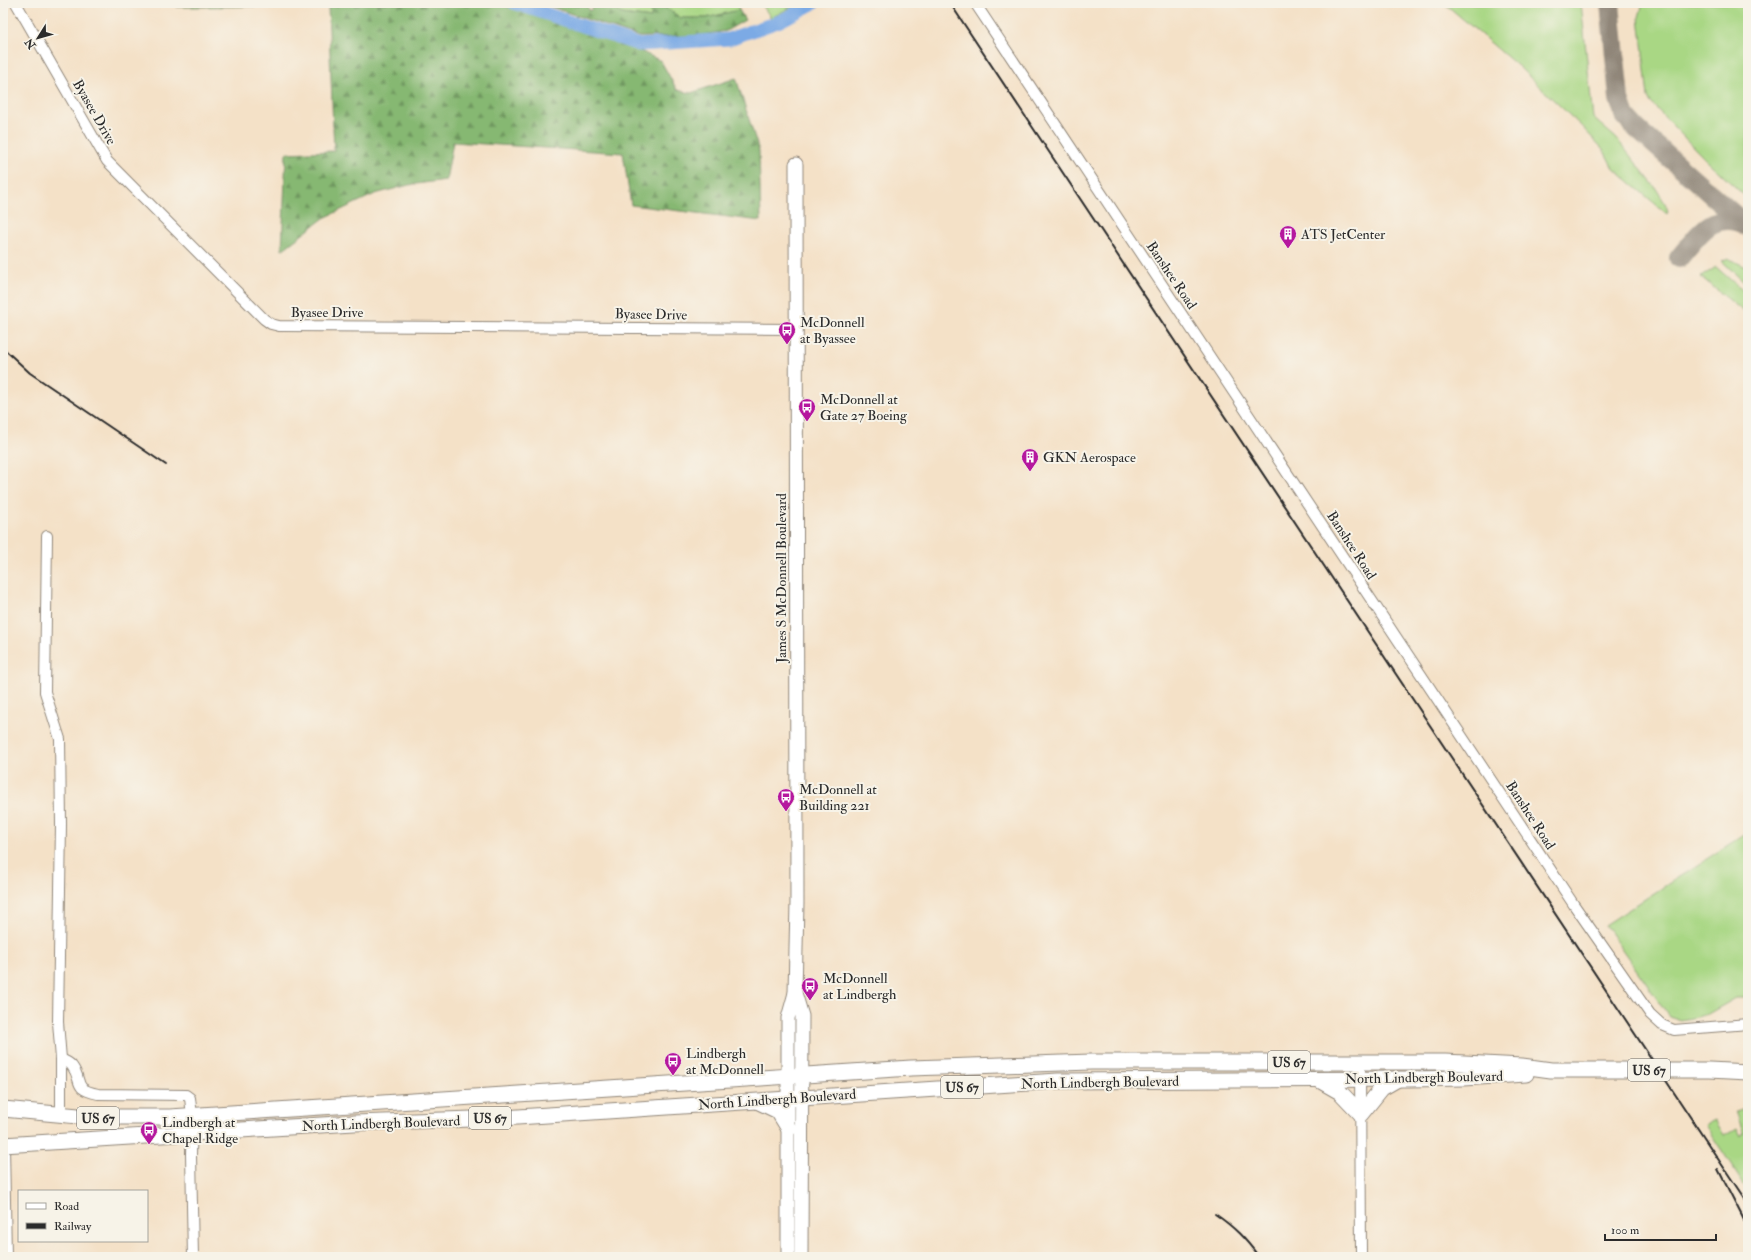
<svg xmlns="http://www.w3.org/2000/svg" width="1751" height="1260" viewBox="0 0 1751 1260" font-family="'IM FELL Double Pica',serif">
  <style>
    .grass { fill: #a9d784; stroke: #6a8158 }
    .forest { fill: url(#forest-firs); stroke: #58724e }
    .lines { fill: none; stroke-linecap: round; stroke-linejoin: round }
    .river { stroke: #7baae5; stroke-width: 13 }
    .taxiway { stroke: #908679; stroke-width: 20 }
    .minor-casing { stroke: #908679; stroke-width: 12 }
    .major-casing { stroke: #908679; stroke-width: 15 }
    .highway-casing { stroke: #908679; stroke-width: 17 }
    .minor { stroke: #fff; stroke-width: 10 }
    .major { stroke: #fff; stroke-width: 13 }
    .highway { stroke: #fff; stroke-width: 15 }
    .rail { stroke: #2b2b2b; stroke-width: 2 }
    .labels { text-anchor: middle; stroke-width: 4; stroke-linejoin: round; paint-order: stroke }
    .shield { fill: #f7f3e8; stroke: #686764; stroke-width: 1 }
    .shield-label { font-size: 13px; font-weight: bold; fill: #2b2b2b }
    .street-label { font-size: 14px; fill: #2b2b2b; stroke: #f7f3e8 }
    .poi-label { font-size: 14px; fill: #2b2b2b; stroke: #f7f3e8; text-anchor: start }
  </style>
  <defs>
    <pattern id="forest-firs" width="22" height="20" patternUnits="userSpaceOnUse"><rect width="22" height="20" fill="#86b872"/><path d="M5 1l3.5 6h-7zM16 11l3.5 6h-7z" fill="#6e965e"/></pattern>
  </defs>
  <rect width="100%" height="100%" fill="#f7f3e8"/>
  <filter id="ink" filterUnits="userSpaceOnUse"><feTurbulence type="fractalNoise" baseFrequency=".025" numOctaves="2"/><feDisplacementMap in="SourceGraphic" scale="8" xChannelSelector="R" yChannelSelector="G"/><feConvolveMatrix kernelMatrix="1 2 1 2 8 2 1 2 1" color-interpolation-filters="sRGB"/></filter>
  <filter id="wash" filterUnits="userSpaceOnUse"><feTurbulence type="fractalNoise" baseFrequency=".012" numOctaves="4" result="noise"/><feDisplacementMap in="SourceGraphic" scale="16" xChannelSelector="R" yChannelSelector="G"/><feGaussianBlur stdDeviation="0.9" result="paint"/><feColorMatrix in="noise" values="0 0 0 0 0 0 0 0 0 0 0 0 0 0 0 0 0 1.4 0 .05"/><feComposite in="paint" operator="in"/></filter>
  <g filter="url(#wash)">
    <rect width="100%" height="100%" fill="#f4e1c7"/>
    <!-- grass -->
    <g class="grass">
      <polygon points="603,3 737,3 739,10 706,18 680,18 666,8 652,4 652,18 622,14"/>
      <polygon points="761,3 799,3 771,18"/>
      <polygon points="1444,3 1581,3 1593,118 1616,138 1655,187 1665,203 1668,211 1667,214 1613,168 1603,149 1582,127 1519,67"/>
      <polygon points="1643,3 1748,3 1748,199 1705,159 1651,103 1648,97 1639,17"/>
      <polygon points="1728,258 1748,268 1748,286 1722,261"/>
      <polygon points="1716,267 1748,295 1748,315 1701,277"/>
      <polygon points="1748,832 1748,998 1736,998 1708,1014 1697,1017 1681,1020 1669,1016 1605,925"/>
      <polygon points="1745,1108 1748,1108 1748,1190 1705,1125 1715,1120 1724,1135 1736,1128 1740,1136 1743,1132 1736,1111"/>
    </g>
    <!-- forest -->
    <g class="forest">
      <polygon points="177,3 496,3 636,49 661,61 677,90 691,93 736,78 759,151 761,221 631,205 623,153 453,142 446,180 409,185 375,194 324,218 282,250 286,153 334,151 328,6 177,7"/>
      <polygon points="540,3 585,3 590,11 595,4 603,3 622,14 651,18 652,3 666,8 681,18 706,18 739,10 745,20 726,31 696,36 639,37"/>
    </g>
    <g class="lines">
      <!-- river -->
      <polyline class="river" points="514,3 639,45 729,39 780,21 814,3"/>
      <!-- taxiway -->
      <g class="taxiway">
        <polyline points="1610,3 1619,99 1625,116 1637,129 1748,227"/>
        <path d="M1679,258C1698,236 1713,208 1746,225"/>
      </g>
    </g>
  </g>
  <g filter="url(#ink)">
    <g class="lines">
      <!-- minor casing -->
      <g class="minor-casing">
        <g id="minor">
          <polyline points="16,3 107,161 264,319 271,324 279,326 797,329"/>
          <polyline points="975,3 1574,905 1650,1014 1662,1025 1674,1030 1748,1024"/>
          <polyline points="47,536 45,692 60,739 61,824 58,1022 61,1059 61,1116"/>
          <path d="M61,1059C65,1061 70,1063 72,1066C84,1082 71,1088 98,1094L186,1095L190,1098L192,1116L191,1155L193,1257"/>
          <polyline points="1360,1062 1361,1257"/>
          <polyline points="4,1145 6,1257"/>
        </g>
      </g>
      <!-- major casing -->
      <g class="major-casing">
        <g id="major">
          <polyline points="795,993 802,1016 801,1257"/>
          <polyline points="788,1257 788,1018 795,993 797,903 796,164"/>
        </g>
      </g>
      <!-- highway casing -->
      <g class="highway-casing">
        <g id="highway">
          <polyline points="1319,1080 1340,1092 1361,1114 1382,1088 1396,1080"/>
          <polyline points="759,1102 778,1111 789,1129"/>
          <polyline points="3,1109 89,1117 170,1117 911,1068 1091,1062 1445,1062 1522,1066 1551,1070 1709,1070 1748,1072"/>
          <polyline points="3,1145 354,1123 502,1118 1058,1081 1410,1079 1464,1078 1526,1074"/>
        </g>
      </g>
      <!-- minor -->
      <use href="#minor" class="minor"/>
      <!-- major -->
      <use href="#major" class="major"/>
      <!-- highway -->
      <use href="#highway" class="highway"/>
      <!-- rail -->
      <g class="rail">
        <polyline points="950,3 1748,1204"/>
        <polyline points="3,348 30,373 166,465"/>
        <polyline points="1718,1169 1744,1220 1748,1242"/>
        <path d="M1215,1214C1234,1227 1245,1238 1259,1257"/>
        <polyline points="1748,1257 1748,1252"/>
      </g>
    </g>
  </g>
  <!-- icons -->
  <defs>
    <g id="building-pin" transform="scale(0.9)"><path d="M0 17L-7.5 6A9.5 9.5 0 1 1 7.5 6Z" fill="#b5179e" stroke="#f7f3e8"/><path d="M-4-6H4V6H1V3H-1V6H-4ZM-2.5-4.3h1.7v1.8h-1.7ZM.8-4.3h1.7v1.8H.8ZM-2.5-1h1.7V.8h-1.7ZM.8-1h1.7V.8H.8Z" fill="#fff"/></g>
    <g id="bus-pin" transform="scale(0.9)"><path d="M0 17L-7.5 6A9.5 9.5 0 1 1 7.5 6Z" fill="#b5179e" stroke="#f7f3e8"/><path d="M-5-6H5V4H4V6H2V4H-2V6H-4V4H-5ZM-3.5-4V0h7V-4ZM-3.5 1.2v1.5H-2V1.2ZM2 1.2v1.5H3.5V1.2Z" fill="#fff"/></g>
  </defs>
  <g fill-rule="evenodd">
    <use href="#building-pin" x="1288" y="234"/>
    <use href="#bus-pin" x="787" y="330"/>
    <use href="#bus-pin" x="807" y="407"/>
    <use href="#building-pin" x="1030" y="457"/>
    <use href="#bus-pin" x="786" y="797"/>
    <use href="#bus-pin" x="810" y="986"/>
    <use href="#bus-pin" x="673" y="1061"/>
    <use href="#bus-pin" x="149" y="1130"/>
  </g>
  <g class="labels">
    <!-- shield labels -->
    <g class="shield">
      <rect x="1268" y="1051" width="42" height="22" rx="3"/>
      <rect x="1628" y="1059" width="42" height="22" rx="3"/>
      <rect x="941" y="1076" width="42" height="22" rx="3"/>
      <rect x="77" y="1107" width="42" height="22" rx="3"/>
      <rect x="469" y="1107" width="42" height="22" rx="3"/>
    </g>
    <g class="shield-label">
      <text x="1289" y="1067">US 67</text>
      <text x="1649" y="1075">US 67</text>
      <text x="962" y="1092">US 67</text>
      <text x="98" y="1123">US 67</text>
      <text x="490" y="1123">US 67</text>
    </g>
    <!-- street labels -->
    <g class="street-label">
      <text transform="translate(95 112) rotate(60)" y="5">Byasee Drive</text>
      <text transform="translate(1172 275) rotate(56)" y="5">Banshee Road</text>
      <text x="327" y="317">Byasee Drive</text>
      <text transform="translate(651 314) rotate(1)" y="5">Byasee Drive</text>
      <text transform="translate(1352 545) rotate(57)" y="5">Banshee Road</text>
      <text transform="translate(781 578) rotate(-90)" y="5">James S McDonnell Boulevard</text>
      <text transform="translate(1531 815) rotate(57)" y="5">Banshee Road</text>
      <text transform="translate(1424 1077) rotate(-1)" y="5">North Lindbergh Boulevard</text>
      <text transform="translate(1100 1082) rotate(-1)" y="5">North Lindbergh Boulevard</text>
      <text transform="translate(777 1099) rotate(-4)" y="5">North Lindbergh Boulevard</text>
      <text transform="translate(381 1123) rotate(-2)" y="5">North Lindbergh Boulevard</text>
    </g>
    <!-- poi labels -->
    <g class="poi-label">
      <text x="1301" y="239">ATS JetCenter</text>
      <text x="800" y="327">McDonnell<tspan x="800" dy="16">at Byassee</tspan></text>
      <text x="820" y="404">McDonnell at<tspan x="820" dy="16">Gate 27 Boeing</tspan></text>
      <text x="1043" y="462">GKN Aerospace</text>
      <text x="799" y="794">McDonnell at<tspan x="799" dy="16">Building 221</tspan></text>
      <text x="823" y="983">McDonnell<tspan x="823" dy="16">at Lindbergh</tspan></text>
      <text x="686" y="1058">Lindbergh<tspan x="686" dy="16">at McDonnell</tspan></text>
      <text x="162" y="1127">Lindbergh at<tspan x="162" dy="16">Chapel Ridge</tspan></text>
    </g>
  </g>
  <!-- margin -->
  <rect width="1751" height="1260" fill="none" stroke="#f7f3e8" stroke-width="16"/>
  <!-- legend -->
  <rect x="18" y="1190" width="130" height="52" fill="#f7f3e8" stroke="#a5a39c"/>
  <rect x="26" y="1203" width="20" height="6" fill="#ffffff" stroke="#a5a39c"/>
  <text x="54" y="1210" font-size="12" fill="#2b2b2b">Road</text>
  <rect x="26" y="1223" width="20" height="6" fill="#2b2b2b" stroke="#a5a39c"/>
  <text x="54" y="1230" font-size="12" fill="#2b2b2b">Railway</text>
  <!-- north arrow -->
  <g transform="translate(38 38) rotate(233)" stroke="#f7f3e8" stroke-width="3" paint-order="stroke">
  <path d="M0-3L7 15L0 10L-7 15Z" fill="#2b2b2b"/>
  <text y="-6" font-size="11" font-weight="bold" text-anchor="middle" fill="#2b2b2b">N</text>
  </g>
  <!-- scale -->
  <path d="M1605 1234v6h111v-6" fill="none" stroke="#2b2b2b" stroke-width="2"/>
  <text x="1611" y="1234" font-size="12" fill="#2b2b2b" stroke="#f7f3e8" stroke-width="3" paint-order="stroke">100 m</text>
</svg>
